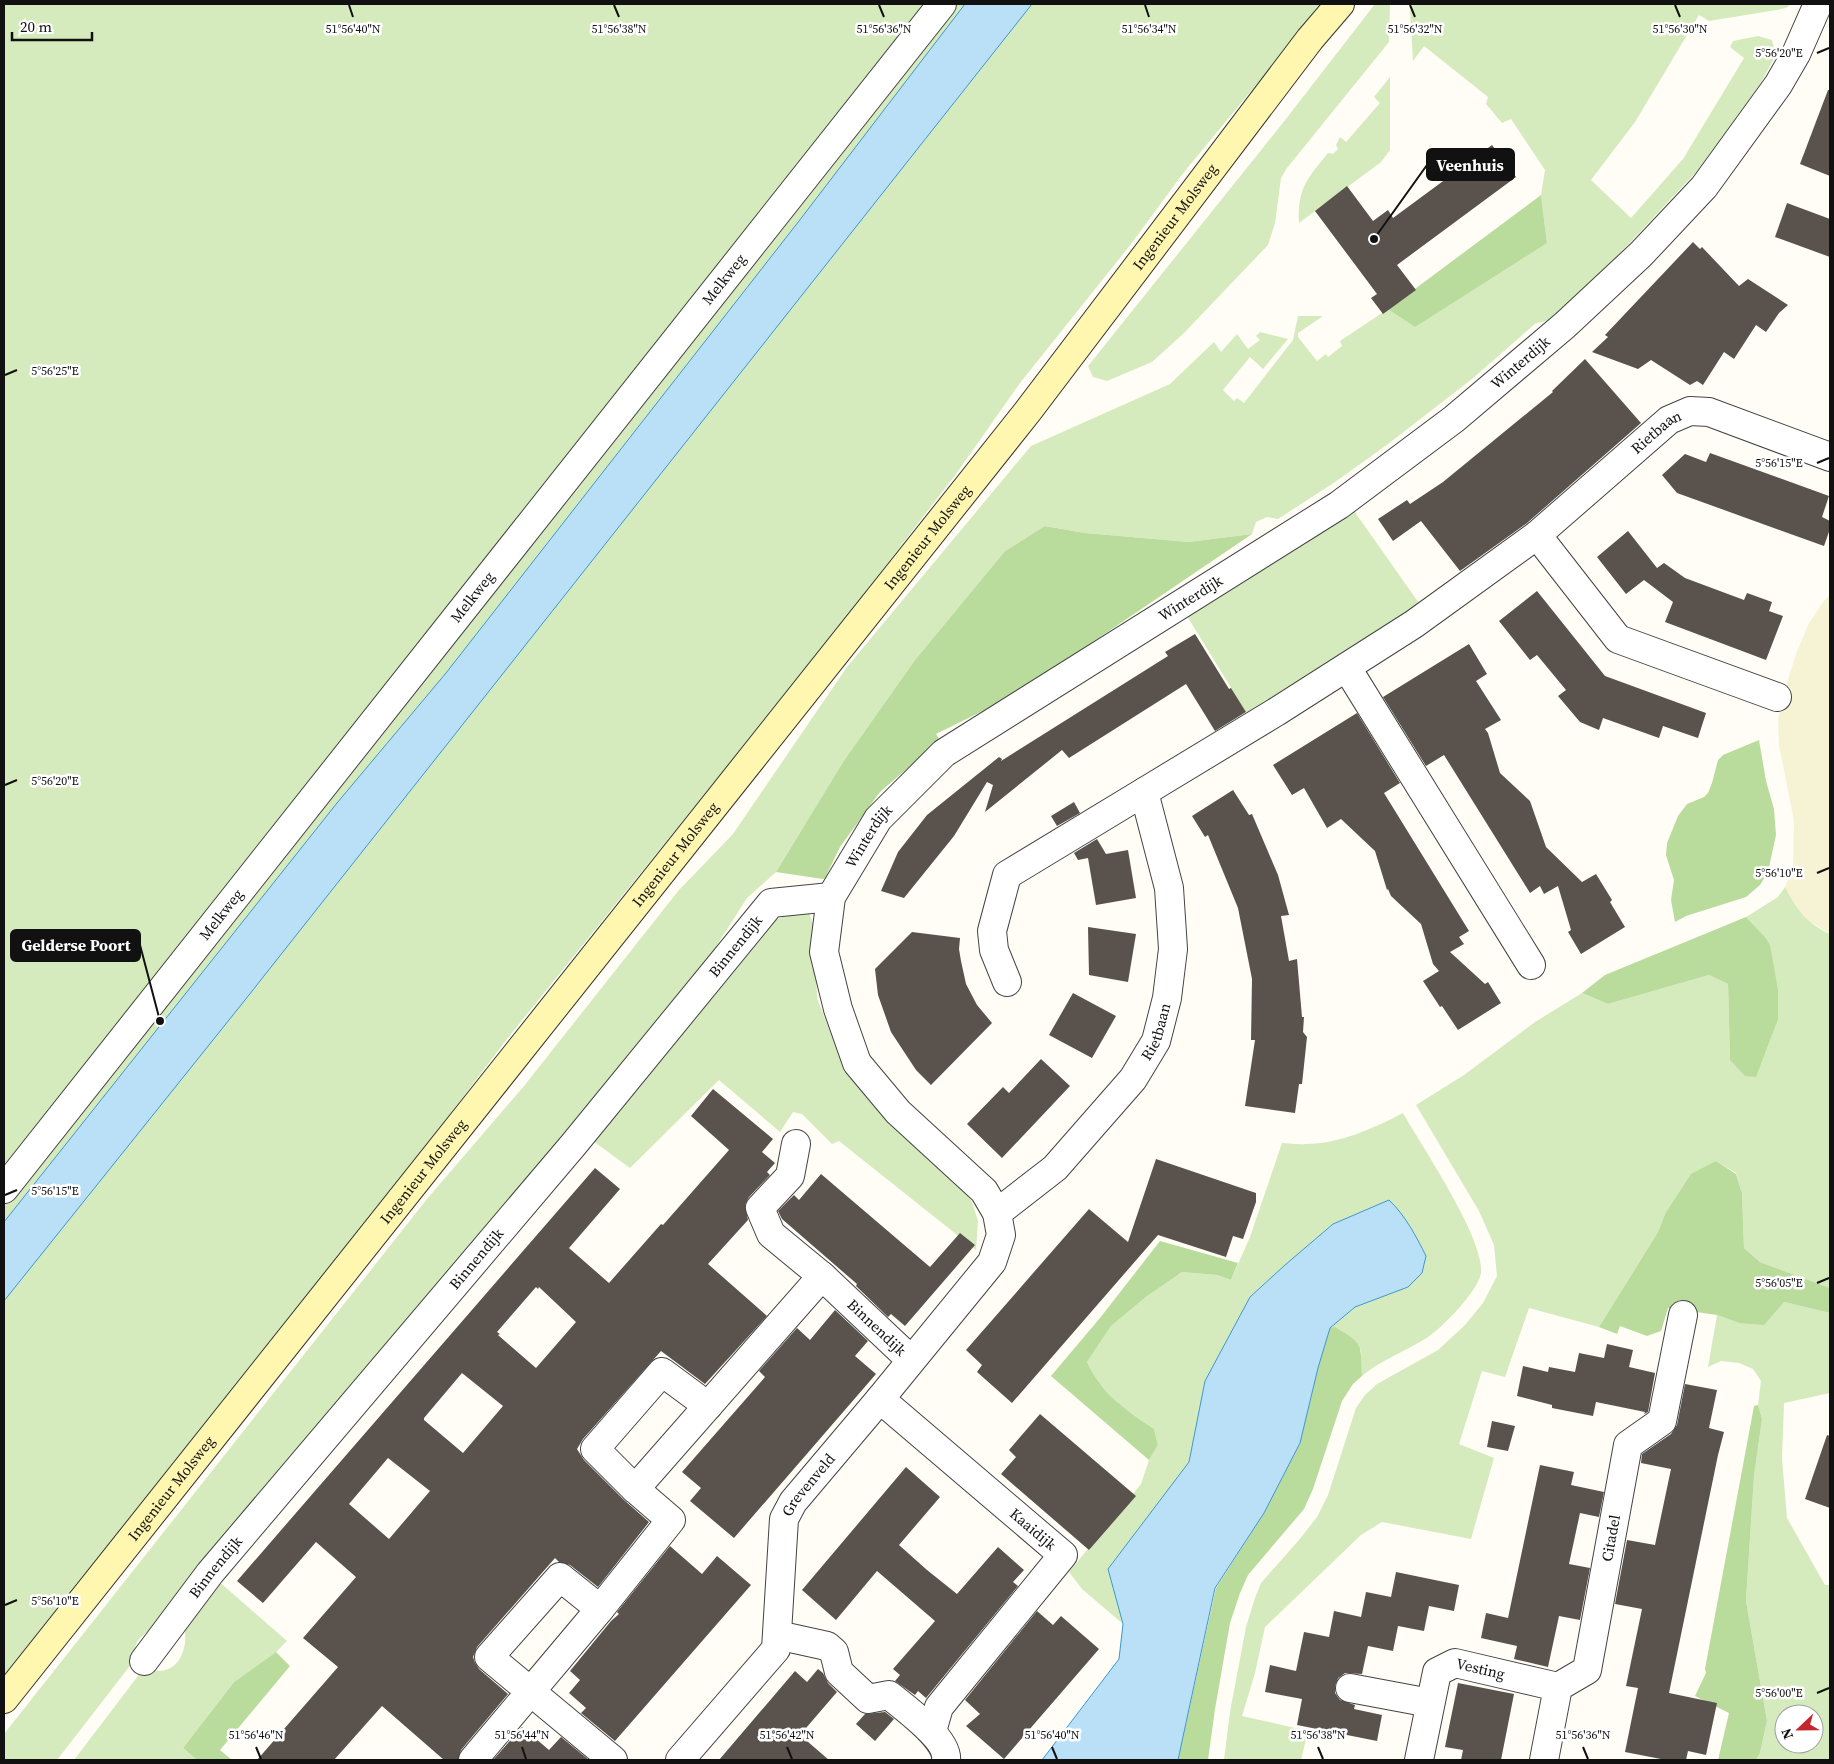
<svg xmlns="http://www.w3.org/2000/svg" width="1834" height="1764" viewBox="0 0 1834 1764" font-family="'Source Serif 4',serif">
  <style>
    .farmland { fill: #f6f3d4 }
    .green { fill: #d5ebbd; fill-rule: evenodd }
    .forest { fill: #b9dc9c }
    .water { fill: #b9e0f7; stroke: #3f96cf }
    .building { fill: #5a524d; fill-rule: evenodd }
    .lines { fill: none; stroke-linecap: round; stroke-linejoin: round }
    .street-casing { stroke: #444; stroke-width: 30 }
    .secondary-casing { stroke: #333; stroke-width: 30 }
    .street { stroke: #fff; stroke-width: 28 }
    .secondary { stroke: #fff6b0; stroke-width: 28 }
    .ticks { fill: none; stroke: #111; stroke-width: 2 }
    .labels { text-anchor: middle; stroke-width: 5; stroke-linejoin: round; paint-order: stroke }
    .street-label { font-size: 15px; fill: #111; stroke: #fff }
    .ticks-label { font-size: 12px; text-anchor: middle; fill: #111; stroke: #fff; stroke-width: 5; stroke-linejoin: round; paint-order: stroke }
    .leader { fill: none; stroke: #111; stroke-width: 2 }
    .callout-dot { fill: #111; stroke: #fff; stroke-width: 2 }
    .callout { fill: #111; stroke: #111; stroke-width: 2 }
    .callout-label { font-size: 16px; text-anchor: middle; font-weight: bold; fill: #fff }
  </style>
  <rect width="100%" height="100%" fill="#fffdf5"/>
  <!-- farmland -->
  <polygon class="farmland" points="1830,595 1830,934 1804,918 1795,906 1785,887 1793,869 1794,821 1779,745 1778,720 1780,705 1797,651 1809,623 1824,601"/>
  <!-- green -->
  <g class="green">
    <polygon points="4,4 1323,4 1184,172 1131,244 1020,383 956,474 833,634 507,1039 382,1203 4,1676"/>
    <polygon points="1375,4 1390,4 1389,42 1287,168 1281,178 1275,223 1268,245 1184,333 1152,362 1107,381 1093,377 1088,366 1282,124"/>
    <path d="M1413,4H1791L1786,8L1776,10L1709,21L1699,15L1635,122L1591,180L1631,218L1683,159L1744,58L1730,47L1733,41L1758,36L1772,40L1776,55L1760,84L1697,171L1582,294L1552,320L1536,323L1472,379L1388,444L1335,482L1278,519L1267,517L1256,522L1252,534L1189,542L1085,533L1046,526L1005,551L915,660L843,762L776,872L747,898L678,1006L157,1624C145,1634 131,1640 136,1658L57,1760H4V1734L427,1199L524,1086L679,890L733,834L847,667L1031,446L1170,384L1214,342L1221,352L1237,334L1248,349L1260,340L1256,336L1260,332L1288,339L1263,369L1250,357L1223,390L1234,401L1237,398L1244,403L1293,340L1298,316H1323L1298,333V337L1317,361L1326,354L1328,357L1342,346L1340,341L1388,309L1547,243L1541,195L1545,170L1511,119L1502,123L1486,104L1488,97L1424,46L1413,61L1410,11Z"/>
    <path d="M1390,77V150L1381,162L1299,223C1297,188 1308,178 1328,153L1333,154L1338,149L1336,145L1340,137L1346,142L1380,103L1374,97Z"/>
    <polygon points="1352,508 1421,606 1249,717 1187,616"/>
    <path d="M1785,887C1797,910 1806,923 1830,934V1288L1760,1262L1744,1248L1742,1193L1736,1173L1716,1161L1665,1214L1658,1232L1599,1327L1529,1308L1505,1377L1482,1371L1459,1444L1494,1458L1471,1539L1382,1522L1361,1535L1265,1627L1255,1673L1242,1716L1308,1731L1301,1760H1224L1230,1712L1246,1627L1255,1598L1261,1583L1299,1540L1317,1517L1328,1495L1356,1408L1365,1395L1377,1384L1438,1350L1465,1325L1483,1303L1497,1276L1494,1245L1479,1211L1416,1105L1464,1075L1535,1022L1582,993L1608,1004L1709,975L1728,984L1730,1060L1770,945L1766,938L1746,917L1778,897Z"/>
    <polygon points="794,912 809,912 815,931 817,998 831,1034 869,1092 962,1187 972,1202 978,1221 976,1250 839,1141 832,1144 802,1114 793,1112 780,1132 719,1080 630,1168 589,1138 769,923"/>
    <path d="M1403,1113C1421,1145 1485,1239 1481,1273C1478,1291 1443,1327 1428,1337C1407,1351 1382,1359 1362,1376L1361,1350L1330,1328L1355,1307L1408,1287L1415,1235L1395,1206L1389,1200L1333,1224L1285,1265L1250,1297L1205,1381L1189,1462L1108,1569L1123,1624L1082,1589L1069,1572L1141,1484L1149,1460L1158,1445L1154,1429L1118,1404L1096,1381L1087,1362L1111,1326L1146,1297L1182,1272L1217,1275L1231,1280L1250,1237L1282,1143C1290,1143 1298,1145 1306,1144C1339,1144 1374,1128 1403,1113Z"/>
    <path d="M1784,1302L1830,1313V1393L1784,1403L1782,1459L1787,1518L1825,1585H1830V1760H1756L1760,1753L1767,1721L1746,1601L1754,1476L1762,1419L1758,1405L1761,1381L1753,1369L1739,1363L1721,1361L1708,1367L1717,1315L1739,1323ZM1784,1714H1814V1744H1784Z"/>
    <path d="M216,1579L287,1641L276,1652L234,1682L183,1748L197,1760H74L144,1668C166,1676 181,1667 185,1643C186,1637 184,1630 186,1624C192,1610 208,1592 216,1579Z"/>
  </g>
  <!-- forest -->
  <g class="forest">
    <polygon points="1541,195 1547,243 1415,327 1388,309"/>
    <polygon points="1045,526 1085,533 1189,542 1252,534 1013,696 936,734 940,740 880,792 840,847 825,878 823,879 776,872 843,762 915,660 1005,551"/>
    <polygon points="1759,740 1766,781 1774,809 1776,835 1768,872 1760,885 1746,897 1686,916 1675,922 1671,900 1674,880 1666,855 1667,843 1678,816 1687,804 1704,797 1708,793 1712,783 1718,760 1723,755"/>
    <polygon points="1746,917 1766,938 1770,945 1778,990 1778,1019 1756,1077 1745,1076 1730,1060 1728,984 1709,975 1608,1004 1582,993 1605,975"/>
    <polygon points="1716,1161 1736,1174 1742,1193 1744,1248 1760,1262 1830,1288 1830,1313 1784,1302 1764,1325 1739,1323 1717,1315 1668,1308 1661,1331 1647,1336 1620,1326 1617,1334 1599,1327 1658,1232 1665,1214 1691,1174"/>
    <path d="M1160,1241L1238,1263L1231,1280L1217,1275L1182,1272L1146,1297L1111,1326L1087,1362C1102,1395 1125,1409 1154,1429L1158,1445L1149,1460L1051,1376L1100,1318Z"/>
    <path d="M1335,1327C1363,1344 1361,1343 1362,1376L1353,1384L1342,1401L1313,1489L1304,1509L1248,1575L1240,1593L1230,1623L1215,1709L1208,1760H1178L1216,1588L1264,1513L1300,1443L1318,1367L1330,1328Z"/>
    <polygon points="1758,1405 1762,1419 1754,1476 1746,1601 1767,1721 1760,1753 1756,1760 1718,1760 1729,1713 1695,1696 1706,1673 1705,1669 1754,1406"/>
    <polygon points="276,1652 290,1666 220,1750 232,1760 197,1760 183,1748 234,1682"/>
  </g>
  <!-- water -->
  <g class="water">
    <polygon points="965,4 1032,4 245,1000 4,1301 4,1222 337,803 446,673 799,221"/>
    <path d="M1389,1200C1405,1215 1416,1236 1426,1256L1422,1273L1408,1287L1355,1307L1330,1328L1318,1368L1300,1443L1264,1513L1215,1588L1178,1760H1042L1119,1659L1123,1624L1108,1569L1189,1462L1205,1381L1250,1297L1285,1265L1333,1224Z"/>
  </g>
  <!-- building -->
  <g class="building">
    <polygon points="1828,90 1830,90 1830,176 1800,164"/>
    <polygon points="1492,145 1516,177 1397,265 1416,290 1383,314 1371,298 1377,294 1315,211 1347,186 1373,221 1388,210 1393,218"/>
    <polygon points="1787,203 1830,219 1830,257 1775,237"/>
    <polygon points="1693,242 1700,249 1702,247 1739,286 1748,279 1788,305 1779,313 1766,332 1756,325 1734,359 1724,352 1703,385 1697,381 1690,385 1651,360 1638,369 1592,352 1608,337 1605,335"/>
    <polygon points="1585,359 1641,423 1527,523 1460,571 1421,521 1393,541 1378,519 1407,500 1410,504 1443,482 1553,392 1552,391"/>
    <polygon points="1710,453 1829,496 1822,517 1830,521 1830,529 1824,546 1677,493 1662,475 1685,454 1706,462"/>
    <polygon points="1628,531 1657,568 1664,563 1685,578 1744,600 1747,593 1772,602 1769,611 1783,616 1766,660 1665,622 1673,602 1644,580 1626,594 1597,557"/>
    <polygon points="1537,591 1605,676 1706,713 1698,738 1663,726 1659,738 1603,718 1599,730 1580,722 1558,696 1566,690 1537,655 1530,660 1499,621"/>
    <polygon points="1195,634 1229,689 1231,688 1246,712 1215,731 1186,684 1069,758 1062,750 985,812 993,785 987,782 954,836 904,898 881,891 898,852 927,815 999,757 1002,759 1001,761 1168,656 1165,652"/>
    <polygon points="1469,644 1487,674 1476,681 1501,720 1485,729 1488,733 1500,773 1530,801 1546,847 1582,882 1596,874 1612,900 1610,902 1625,927 1581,954 1568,932 1571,930 1558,886 1544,894 1540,886 1530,893 1444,755 1426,766 1383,697"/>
    <polygon points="1357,713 1400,783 1384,793 1469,931 1459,937 1464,944 1450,952 1485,984 1488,982 1501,1003 1458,1030 1442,1006 1440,1007 1423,981 1439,971 1433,964 1421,924 1391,896 1388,889 1387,890 1375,851 1341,819 1327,828 1304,788 1292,795 1273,765"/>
    <polygon points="1233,790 1249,815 1252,814 1278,875 1289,915 1281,916 1289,961 1297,959 1302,1017 1304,1017 1303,1032 1307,1037 1302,1084 1299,1084 1295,1113 1245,1106 1255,1040 1251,1040 1252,979 1238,908 1208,835 1205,837 1192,816"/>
    <polygon points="1074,802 1080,813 1057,826 1051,816"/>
    <polygon points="1097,839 1106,854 1128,850 1136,898 1096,905 1088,858 1078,860 1074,853"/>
    <polygon points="1088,927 1136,934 1128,982 1089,975"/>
    <polygon points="912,932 960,938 959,949 961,961 966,984 977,1005 992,1023 931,1085 916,1070 891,1032 878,995 875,969"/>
    <polygon points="1073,993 1116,1016 1092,1058 1049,1035"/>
    <polygon points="1041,1059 1070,1086 1002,1158 967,1124 1003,1087 1009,1093"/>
    <path d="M713,1089L773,1139L762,1152L775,1163L767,1172L770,1175L749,1197L745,1205L748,1220L708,1264L767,1316L705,1384L661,1351L583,1439L577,1449L584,1460L624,1500L649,1522L598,1587L570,1565L559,1562L555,1558L477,1647L473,1657L475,1663L479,1669L508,1694L461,1750L458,1760H444L382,1706L334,1760H257L338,1667L303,1638L356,1577L316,1542L263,1603L237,1581L595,1168L620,1189L569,1248L609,1283L661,1224L663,1225L729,1150L691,1116ZM536,1287L538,1289L539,1287L576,1322L536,1368L498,1335L500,1334L497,1332ZM462,1373L503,1406L463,1453L424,1420V1418ZM388,1458L430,1491L389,1539L349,1504Z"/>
    <polygon points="1156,1159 1256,1193 1256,1202 1243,1239 1233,1236 1226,1257 1158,1235 1012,1403 977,1372 982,1365 966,1350 1089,1209 1128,1242"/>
    <polygon points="821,1174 930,1267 960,1233 975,1245 905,1326 891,1314 888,1317 856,1286 857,1284 782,1219 778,1211 794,1195 799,1200"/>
    <polygon points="835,1310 868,1341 855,1356 876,1374 734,1538 690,1501 701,1488 682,1472 765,1377 759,1371 797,1328 810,1340"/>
    <polygon points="1607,1344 1633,1350 1629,1367 1655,1373 1648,1412 1644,1414 1645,1412 1596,1402 1593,1416 1552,1408 1552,1405 1517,1396 1523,1366 1548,1372 1549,1367 1575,1372 1579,1353 1604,1358"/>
    <polygon points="1685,1384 1717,1390 1709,1428 1724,1432 1718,1455 1669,1693 1717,1703 1706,1755 1688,1751 1686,1760 1666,1760 1625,1752 1638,1688 1626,1686 1642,1609 1615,1604 1627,1540 1655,1545 1671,1469 1641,1463 1642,1454 1671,1434 1677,1425"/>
    <polygon points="1040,1414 1136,1496 1089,1550 1001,1474 1016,1457 1009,1450"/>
    <polygon points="1492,1421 1515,1426 1508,1451 1487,1447"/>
    <polygon points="1827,1435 1830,1436 1830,1508 1805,1499"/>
    <polygon points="1540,1465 1574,1472 1571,1485 1604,1492 1599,1517 1580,1513 1569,1564 1590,1568 1580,1620 1559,1616 1548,1667 1514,1659 1517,1646 1481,1638 1486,1613 1508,1618"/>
    <polygon points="906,1467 940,1497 899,1545 927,1570 957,1594 998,1547 1024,1570 1013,1582 1018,1586 926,1698 918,1691 915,1695 895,1681 900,1675 893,1669 935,1621 877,1571 836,1620 802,1590"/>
    <polygon points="670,1546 702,1574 717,1556 751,1585 615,1741 581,1713 586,1708 569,1693 580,1680 570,1671 611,1621 619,1614 617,1612"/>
    <polygon points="1396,1572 1459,1585 1454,1611 1429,1606 1424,1631 1398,1626 1393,1651 1368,1646 1362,1674 1345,1673 1338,1678 1335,1686 1335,1693 1340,1700 1355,1705 1354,1709 1382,1715 1377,1741 1297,1725 1302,1699 1265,1692 1270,1665 1296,1671 1304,1632 1329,1637 1334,1611 1361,1617 1366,1592 1391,1597"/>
    <polygon points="1037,1611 1053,1625 1061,1616 1099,1649 1004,1759 966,1726 980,1714 965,1700"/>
    <polygon points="818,1669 823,1673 828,1683 837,1692 800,1735 829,1760 719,1760 795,1671 807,1682"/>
    <polygon points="1458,1683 1514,1694 1501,1760 1461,1760 1463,1750 1445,1747"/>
    <polygon points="885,1712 894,1719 875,1741 856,1724 865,1714"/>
    <polygon points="522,1727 549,1750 561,1737 589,1760 493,1760"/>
  </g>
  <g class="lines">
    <!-- street casing -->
    <g class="street-casing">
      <g id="street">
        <polyline points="1537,535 1618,639 1777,697"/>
        <polyline points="1347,668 1531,965"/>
        <polyline points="1007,982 994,950 992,931 1007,875 1144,792"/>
        <path id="s1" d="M796,1144L790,1176L760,1208L771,1234L822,1276L911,1360"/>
        <path id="s2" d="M4,1189L942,4"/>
        <path id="s3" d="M997,1213L1055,1168L1133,1079L1156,1041L1167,998L1173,949L1169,888L1144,792L1276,712L1414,624L1537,535L1669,420L1690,411L1709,412L1830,457"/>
        <path id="s4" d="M880,1399L1063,1555L939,1707L932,1731"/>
        <polyline points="635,1489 595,1449 662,1372 708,1406"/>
        <polyline points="600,1609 560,1577 489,1657 613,1760"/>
        <path d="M777,1635L827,1646L834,1652L839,1672L868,1699L889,1695C904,1707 949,1740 946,1760"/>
        <path id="s5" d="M144,1661L210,1573L574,1144L771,903L831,897"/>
        <polyline points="1350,1688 1430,1703"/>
        <polyline points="473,1760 600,1609 671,1520 635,1489 822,1276"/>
        <path id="s6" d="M680,1760L776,1649L784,1519L793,1502L880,1399L992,1262L1001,1235L997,1213L984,1191L898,1112L857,1063L838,1009L824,952L831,897L878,819L944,753L1339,505L1454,419L1565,325L1641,254L1704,187L1778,85L1796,54L1818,4"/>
        <path id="s7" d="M1419,1760L1437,1672L1455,1663L1558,1687"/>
        <path id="s8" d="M1544,1760L1558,1687L1587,1670L1628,1445L1662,1421L1683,1315"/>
      </g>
    </g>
    <!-- secondary casing -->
    <g class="secondary-casing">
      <g id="secondary">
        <path id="s9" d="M4,1699L1028,411L1310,39L1340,4"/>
      </g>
    </g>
    <!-- street -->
    <use href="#street" class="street"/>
    <!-- secondary -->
    <use href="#secondary" class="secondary"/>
  </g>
  <!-- ticks -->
  <path class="ticks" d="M349,5L353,17M614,5L619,17M879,5L884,17M1145,5L1149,17M1410,5L1415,17M1675,5L1680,17M1817,53L1829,48M5,375L17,370M1817,463L1829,458M5,785L17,780M1817,873L1829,868M5,1195L17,1190M1817,1283L1829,1278M5,1605L17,1600M1817,1693L1829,1688M256,1747L261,1759M522,1747L526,1759M787,1747L792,1759M1052,1747L1057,1759M1318,1747L1323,1759M1583,1747L1588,1759"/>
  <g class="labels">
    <!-- street labels -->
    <g class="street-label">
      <text dy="5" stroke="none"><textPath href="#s9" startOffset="1889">Ingenieur Molsweg</textPath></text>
      <text dy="5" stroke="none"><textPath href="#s2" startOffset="1160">Melkweg</textPath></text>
      <text dy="5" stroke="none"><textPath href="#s6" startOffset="1918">Winterdijk</textPath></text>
      <text dy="5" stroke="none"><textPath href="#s3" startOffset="1118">Rietbaan</textPath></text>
      <text dy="5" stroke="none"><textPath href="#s9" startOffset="1484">Ingenieur Molsweg</textPath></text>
      <text dy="5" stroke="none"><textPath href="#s2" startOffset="755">Melkweg</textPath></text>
      <text dy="5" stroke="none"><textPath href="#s6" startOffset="1512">Winterdijk</textPath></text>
      <text dy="5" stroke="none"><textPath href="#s6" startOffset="1108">Winterdijk</textPath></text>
      <text dy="5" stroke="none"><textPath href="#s9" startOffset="1079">Ingenieur Molsweg</textPath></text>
      <text dy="5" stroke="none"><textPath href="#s2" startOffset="350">Melkweg</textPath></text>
      <text dy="5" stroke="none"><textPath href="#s5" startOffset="928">Binnendijk</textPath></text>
      <text dy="5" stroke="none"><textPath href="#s3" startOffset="245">Rietbaan</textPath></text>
      <text dy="5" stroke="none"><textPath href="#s9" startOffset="674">Ingenieur Molsweg</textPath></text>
      <text dy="5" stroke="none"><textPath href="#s5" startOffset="522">Binnendijk</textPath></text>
      <text dy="5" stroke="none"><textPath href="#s1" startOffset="246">Binnendijk</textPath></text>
      <text dy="5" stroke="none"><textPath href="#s6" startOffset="319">Grevenveld</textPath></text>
      <text dy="5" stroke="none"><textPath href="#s9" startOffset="269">Ingenieur Molsweg</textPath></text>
      <text dy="5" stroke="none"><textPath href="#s4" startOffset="201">Kaaidijk</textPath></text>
      <text dy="5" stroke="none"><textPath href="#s8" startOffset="242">Citadel</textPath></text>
      <text dy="5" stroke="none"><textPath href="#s5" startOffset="118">Binnendijk</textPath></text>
      <text dy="5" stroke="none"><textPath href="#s7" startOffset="136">Vesting</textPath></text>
    </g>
  </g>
  <g class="ticks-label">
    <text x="353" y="33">51°56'40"N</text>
    <text x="619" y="33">51°56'38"N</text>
    <text x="884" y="33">51°56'36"N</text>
    <text x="1149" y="33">51°56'34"N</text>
    <text x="1415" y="33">51°56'32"N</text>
    <text x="1680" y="33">51°56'30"N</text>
    <text x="1779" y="57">5°56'20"E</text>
    <text x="55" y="375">5°56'25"E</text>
    <text x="1779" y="467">5°56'15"E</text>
    <text x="55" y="785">5°56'20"E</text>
    <text x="1779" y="877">5°56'10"E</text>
    <text x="55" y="1195">5°56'15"E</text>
    <text x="1779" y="1287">5°56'05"E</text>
    <text x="55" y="1605">5°56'10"E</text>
    <text x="1779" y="1697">5°56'00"E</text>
    <text x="256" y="1739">51°56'46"N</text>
    <text x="522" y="1739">51°56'44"N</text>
    <text x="787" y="1739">51°56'42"N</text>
    <text x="1052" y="1739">51°56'40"N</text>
    <text x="1318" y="1739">51°56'38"N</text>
    <text x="1583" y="1739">51°56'36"N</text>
  </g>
  <!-- callouts -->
  <path class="leader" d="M1374 239L1427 165M160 1021L140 945"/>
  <g class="callout-dot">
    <circle cx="1374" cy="239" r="5"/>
    <circle cx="160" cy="1021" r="5"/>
  </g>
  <g class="callout">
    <rect x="1427" y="149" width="87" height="31" rx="5"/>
    <rect x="11" y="930" width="129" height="31" rx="5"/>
  </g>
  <g class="callout-label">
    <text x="1470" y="171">Veenhuis</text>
    <text x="76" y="951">Gelderse Poort</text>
  </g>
  <!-- border -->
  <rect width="1834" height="1764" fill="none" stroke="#111111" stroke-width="10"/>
  <!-- north arrow -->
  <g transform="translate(1799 1729) rotate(248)"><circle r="24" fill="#ffffff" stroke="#a0a0a0"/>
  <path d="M0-4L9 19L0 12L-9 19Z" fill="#c4262e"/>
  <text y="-8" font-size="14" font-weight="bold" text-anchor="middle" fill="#111111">N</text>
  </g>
  <!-- scale -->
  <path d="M12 32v8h80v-8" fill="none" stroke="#111111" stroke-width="2.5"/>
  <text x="20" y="32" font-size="15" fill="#111111" stroke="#ffffff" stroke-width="4" paint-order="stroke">20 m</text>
</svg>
